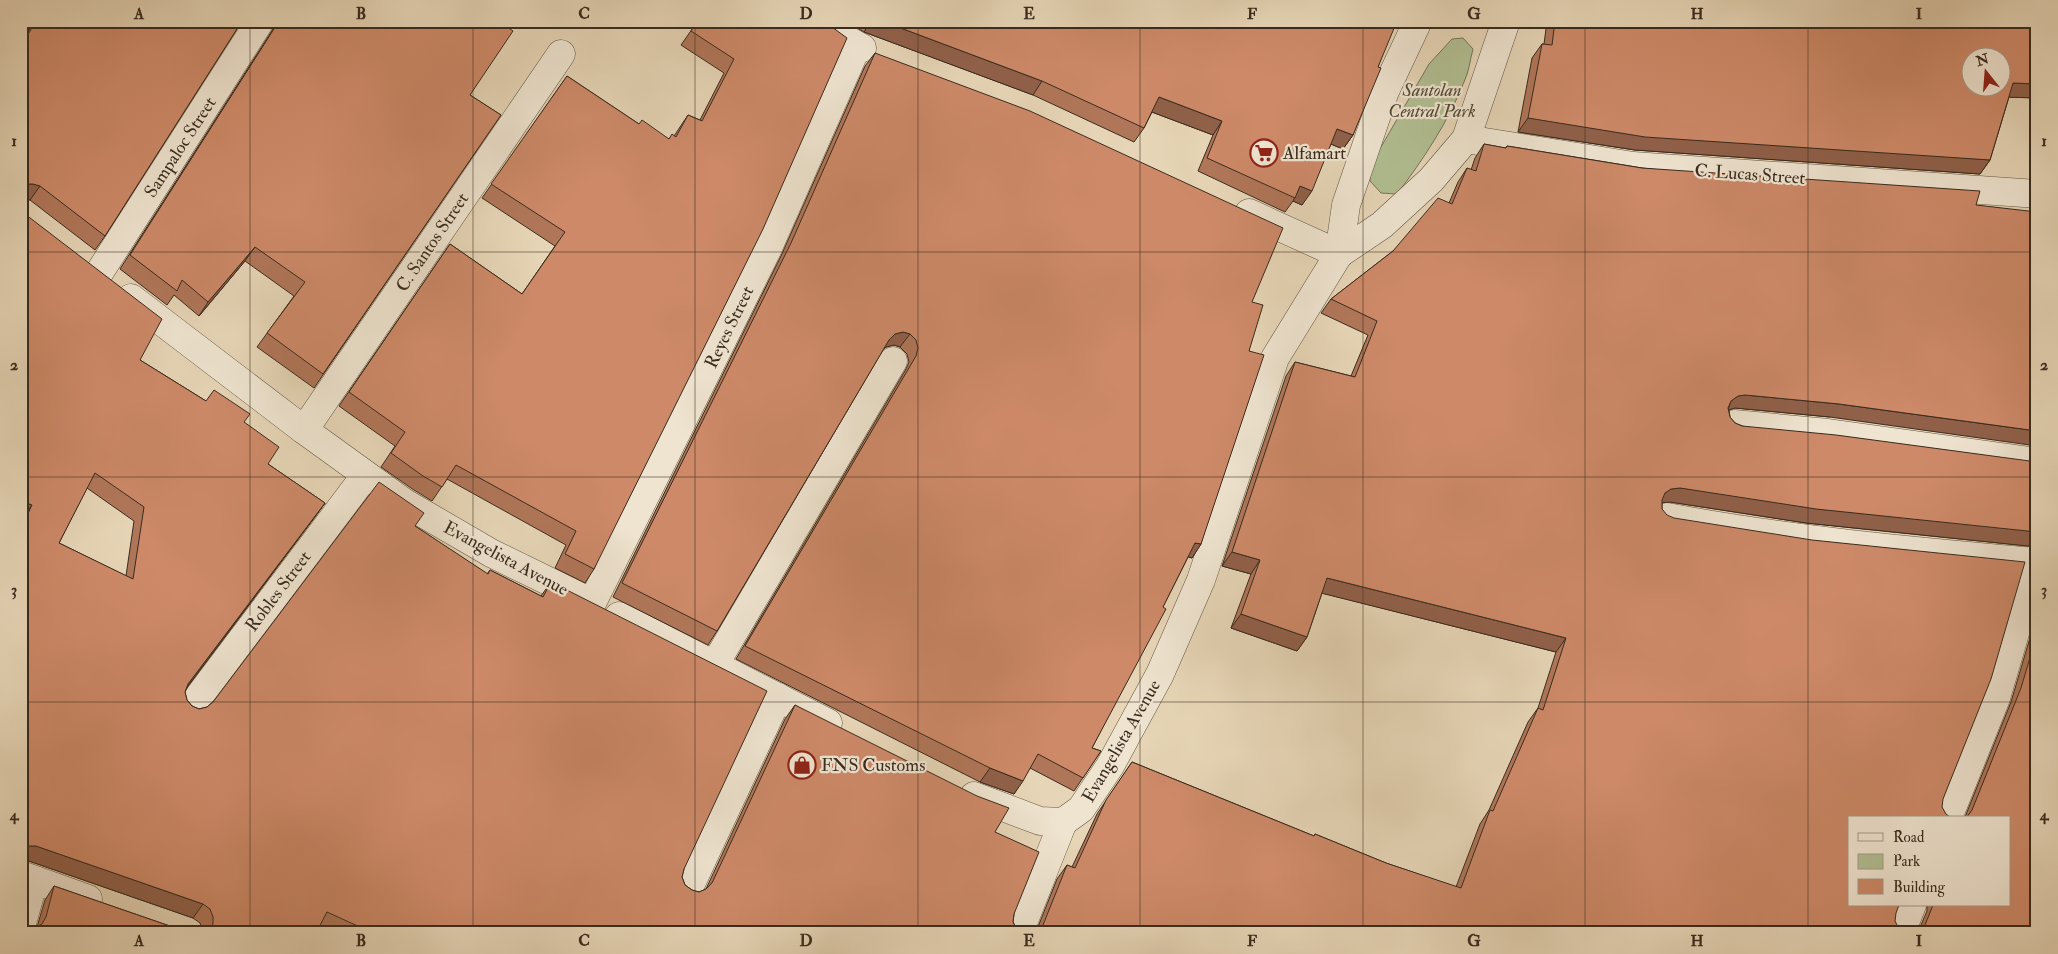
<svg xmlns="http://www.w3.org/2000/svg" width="2058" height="954" viewBox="0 0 2058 954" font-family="'IM FELL Double Pica',serif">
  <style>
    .green { fill: #b1be91; stroke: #757458 }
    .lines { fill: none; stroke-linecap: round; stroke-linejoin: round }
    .minor-casing { stroke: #645644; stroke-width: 29 }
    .tertiary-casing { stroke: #645644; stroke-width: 29 }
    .minor { stroke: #efe4d0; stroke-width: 28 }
    .tertiary { stroke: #efe4d0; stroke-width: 28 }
    .wall { fill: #b07659; stroke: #392b1e; fill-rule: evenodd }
    .shaded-wall { fill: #906049; stroke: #392b1e }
    .building { fill: #cd8968; stroke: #392b1e; fill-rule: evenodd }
    .grid { fill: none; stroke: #392b1e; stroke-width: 1; stroke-opacity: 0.55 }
    .labels { text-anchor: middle; stroke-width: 4.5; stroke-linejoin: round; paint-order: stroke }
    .park-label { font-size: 18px; font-style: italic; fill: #514835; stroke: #efe4d0 }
    .street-label { font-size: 18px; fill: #392b1e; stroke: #efe4d0 }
    .poi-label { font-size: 18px; fill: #392b1e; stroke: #efe4d0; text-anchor: start }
    .neatline { fill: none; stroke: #392b1e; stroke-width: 2 }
    .grid-label { font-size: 16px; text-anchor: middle; font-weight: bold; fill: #392b1e }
  </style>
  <rect width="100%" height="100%" fill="#e6d5b6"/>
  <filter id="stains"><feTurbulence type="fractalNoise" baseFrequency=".004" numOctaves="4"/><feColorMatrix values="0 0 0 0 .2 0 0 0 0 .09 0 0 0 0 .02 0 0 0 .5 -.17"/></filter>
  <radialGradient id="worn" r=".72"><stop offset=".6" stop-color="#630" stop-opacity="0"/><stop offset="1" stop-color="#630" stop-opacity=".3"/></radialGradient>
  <!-- green -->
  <path class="green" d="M1463,38L1473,49C1470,60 1469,72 1464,82C1448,122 1423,160 1397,194L1381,193L1370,181V166L1429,64L1452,39Z"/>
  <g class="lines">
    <!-- minor casing -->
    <g class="minor-casing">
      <g id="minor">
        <polyline points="834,21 832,28 835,33 862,48"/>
        <polyline points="1466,139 1633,166 2037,194"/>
        <polyline points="1249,213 1339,254"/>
        <polyline points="99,273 260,21"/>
        <polyline points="1734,424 1828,433 2037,462"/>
        <polyline points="304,430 561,54"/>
        <path d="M1667,517C1788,540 1912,551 2035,562"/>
        <polyline points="592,603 767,250 857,46"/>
        <polyline points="715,664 893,361"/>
        <polyline points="191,707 365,476"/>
        <polyline points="1948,818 1996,698 2037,558"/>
        <polyline points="21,875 88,899"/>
        <polyline points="688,890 778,697"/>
        <polyline points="21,927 34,880"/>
        <polyline points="1019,933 1063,822"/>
        <polyline points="1901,933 1912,905"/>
      </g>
    </g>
    <!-- tertiary casing -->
    <g class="tertiary-casing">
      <g id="tertiary">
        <polyline points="1339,254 1382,225 1431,180 1466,139 1506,21"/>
        <polyline points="131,298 304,430 405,503 491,553 583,598"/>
        <polyline points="619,616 828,723"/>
        <polyline points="974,796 1040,821 1063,822 1081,809 1110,766 1160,674 1201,580 1275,358 1339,254 1346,205 1385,91 1418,21"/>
      </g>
    </g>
    <!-- minor -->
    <use href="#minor" class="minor"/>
    <!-- tertiary -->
    <use href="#tertiary" class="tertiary"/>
  </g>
  <!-- wall -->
  <g class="wall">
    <polygon points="35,21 242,21 105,236 95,250 30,200 24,198 21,198 21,43"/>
    <polygon points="275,21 506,21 470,95 501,115 314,388 257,347 294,296 245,261 199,316 174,295 167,305 120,269 273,29"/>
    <polygon points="689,21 829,21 594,569 585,583 555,568 566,545 447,479 432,501 414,490 381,467 395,446 339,406 450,244 522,294 555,246 482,198 567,76 639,124 668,139 674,136 688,115 700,120 724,73 681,45 695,25"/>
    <polygon points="849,21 1394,21 1378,67 1353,135 1343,149 1331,144 1302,205 1293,201 1285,212 1198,171 1213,135 1152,112 1144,128 1134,142 1033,95 864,32 849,23"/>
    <polygon points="1547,21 2037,21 2037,98 2009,97 1990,160 1980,174 1635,150 1518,132 1532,58 1542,44 1544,44"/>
    <polygon points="875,53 1252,302 1249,351 1201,544 1192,558 1188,557 1092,748 1101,751 1074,791 1030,768 1014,794 980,782 736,659 906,369 909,362 907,354 900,347 894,345 886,347 883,350 717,631 708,645 613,597 781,256 865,66"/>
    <polygon points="1484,144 1505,148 1507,146 1642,168 1976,205 1830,417 1735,408 1729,410 1730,417 1735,423 2034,543 2028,546 1806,523 1670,502 1662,502 1662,509 1849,905 1036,932 1057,879 1067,865 1072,867 1097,814 1132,762 1314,836 1315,834 1386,863 1456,887 1480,824 1489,810 1528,722 1538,708 1556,652 1322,593 1307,637 1297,651 1231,628 1251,574 1222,566 1286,376 1295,362 1351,376 1368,335 1321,313 1331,299 1393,251 1449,203 1458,182 1467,168 1471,170 1475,158"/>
    <path d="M21,211L140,360L206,401L244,422L268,464L325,503L188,686L185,692L187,700L192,706L199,709L207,707L415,526L487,574L490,570L541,596L551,582L684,869L682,877L685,885L692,890L699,892L706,889L785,719L795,705L995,832L1014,914L1013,922L1016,928L1022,933H333L319,926L316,933H203V931L200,923L193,918L26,860H21ZM87,488L134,521L126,576L59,543Z"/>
    <polygon points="2037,614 2037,933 1918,932 1927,911 1927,905 2009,905 1965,817 2011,702"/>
    <polygon points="54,886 190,933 27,928 35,928 37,927 45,900"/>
  </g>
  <!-- shaded-wall -->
  <g class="shaded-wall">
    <polygon points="871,21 882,21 1042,81 1033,95 864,32"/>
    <polygon points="2013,83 2037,84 2037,98 2003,97"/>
    <polygon points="1159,97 1222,121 1213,135 1149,111"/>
    <polygon points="1528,118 1990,160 1980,174 1635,150 1518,132"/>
    <polygon points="1337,129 1353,135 1343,149 1328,143"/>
    <polygon points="25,184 33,184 40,186 30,200 24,198 21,198 21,187"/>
    <polygon points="1300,186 1312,191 1302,205 1293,201"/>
    <polygon points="255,247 245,261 199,316 208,302"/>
    <polygon points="903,332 910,334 900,347 894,345 886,347 880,353 889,340 895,334"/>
    <polygon points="1745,395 1839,404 2037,431 2037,446 1830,417 1735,408 1728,410 1731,401 1738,396"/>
    <polygon points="1680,488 2037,532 2037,543 2034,543 2028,546 1806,523 1670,502 1661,503 1655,507 1665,493 1671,489"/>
    <polygon points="21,501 32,505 22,519 21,519"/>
    <polygon points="325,503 315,517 179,698 188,684"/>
    <polygon points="1195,543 1201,544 1192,558 1186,556"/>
    <polygon points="1232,552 1260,560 1251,574 1222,566"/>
    <polygon points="1327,578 1566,638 1556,652 1317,592"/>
    <polygon points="1241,614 1307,637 1297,651 1231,628"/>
    <polygon points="990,768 1023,781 1014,794 980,782"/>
    <polygon points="27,846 36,846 203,904 193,918 26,860 21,860 21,849"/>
  </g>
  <!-- building -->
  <g class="building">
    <polygon points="36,21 242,21 105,236 40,186 33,184 25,184 21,187 21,46"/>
    <polygon points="279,21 506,21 504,25 513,31 470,95 501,115 323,374 267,333 305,282 255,247 208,302 182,280 177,291 130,255"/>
    <polygon points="697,21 829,21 832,27 847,38 763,229 594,569 565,554 576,531 456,465 442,487 423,476 391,453 405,432 349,392 450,244 522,294 565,232 491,184 567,76 639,124 642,120 669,139 672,134 676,137 688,115 702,121 734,59 691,31"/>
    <polygon points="882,21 1394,21 1395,26 1378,67 1381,68 1353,135 1337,129 1312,191 1300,186 1295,198 1207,158 1222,121 1159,97 1144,128 1042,81"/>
    <path d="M1555,21H2037V84L2013,83L1990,160L1645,137L1528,118L1542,44L1552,45ZM1970,58H2000V88H1970Z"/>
    <polygon points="875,53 1030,111 1283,228 1252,302 1263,305 1249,351 1264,355 1201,544 1195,543 1163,607 1166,609 1092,748 1101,751 1083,778 1038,754 1023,781 990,768 745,646 916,356 918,348 916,340 910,334 903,332 895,334 889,340 717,631 622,583 791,243"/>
    <polygon points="1484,144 1506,148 1507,146 1642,168 1980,191 1976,205 2037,212 2037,431 1839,404 1745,395 1738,396 1731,401 1728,408 1730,417 1735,423 1742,426 1836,435 2037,462 2037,532 1816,509 1680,488 1671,489 1665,493 1662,500 1662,509 1667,515 1674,518 1812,540 2025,562 1991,679 1943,799 1942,807 1946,814 1951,818 1849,818 1849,905 1899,905 1896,913 1895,921 1899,929 1904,933 1035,933 1039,931 1043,925 1067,865 1075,868 1106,800 1132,762 1314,836 1315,834 1386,863 1461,888 1490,810 1493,811 1538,708 1543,710 1566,638 1327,578 1307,637 1241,614 1260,560 1232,552 1295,362 1355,377 1377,321 1331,299 1393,251 1438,198 1452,204 1467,168 1476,171"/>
    <path d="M21,211L162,319L140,360L206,401L214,390L250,414L244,422L279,447L268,464L325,503L188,684L185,692L187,700L192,706L199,709L207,707L213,702L379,482L424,513L415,526L488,574L490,570L543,597L551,582L767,691L684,869L682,877L685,885L692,890L699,892L706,889L712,883L795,705L977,796L1009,808L995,832L1039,852L1014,914L1013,922L1016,928L1022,933H373L327,912L316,933L308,929L307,933H204L208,931L213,924V917L210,909L203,904L36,846H27L21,849V528L32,505L21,501ZM95,473L144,507L133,579L59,543Z"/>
    <polygon points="2037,634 2037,933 1917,933 1920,932 1925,925 1933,905 2009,905 2009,818 1964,818 1967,817 1972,810 2021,688"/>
    <polygon points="21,873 25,875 21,889"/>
    <polygon points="54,886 190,933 21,933 21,925 27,928 35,928 42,924 46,917"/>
  </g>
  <!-- grid -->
  <path class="grid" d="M250,21V933M473,21V933M695,21V933M918,21V933M1140,21V933M1363,21V933M1585,21V933M1808,21V933M21,252H2037M21,477H2037M21,702H2037"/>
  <!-- icons -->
  <defs>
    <g id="supermarket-ring" transform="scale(1.4375)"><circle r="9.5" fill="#efe4d0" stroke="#8f2418" stroke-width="1.5"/><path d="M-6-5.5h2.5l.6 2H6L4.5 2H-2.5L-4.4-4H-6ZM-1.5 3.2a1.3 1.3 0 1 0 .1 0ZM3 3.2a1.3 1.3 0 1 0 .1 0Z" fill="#8f2418"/></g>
    <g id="shop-ring" transform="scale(1.4375)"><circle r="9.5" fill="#efe4d0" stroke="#8f2418" stroke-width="1.5"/><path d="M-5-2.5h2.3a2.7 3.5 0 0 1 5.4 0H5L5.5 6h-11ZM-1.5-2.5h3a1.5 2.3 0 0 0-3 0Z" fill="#8f2418"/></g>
  </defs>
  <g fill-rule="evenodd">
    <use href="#supermarket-ring" x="1264" y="153"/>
    <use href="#shop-ring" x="802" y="765"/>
  </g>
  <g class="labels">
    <!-- park labels -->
    <g class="park-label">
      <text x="1432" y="96">Santolan<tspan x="1432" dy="21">Central Park</tspan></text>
    </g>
    <!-- street labels -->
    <g class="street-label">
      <text transform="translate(180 147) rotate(-57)" y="6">Sampaloc Street</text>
      <text transform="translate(1750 174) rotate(4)" y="6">C. Lucas Street</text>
      <text transform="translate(432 242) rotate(-56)" y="6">C. Santos Street</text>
      <text transform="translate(729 327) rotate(-64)" y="6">Reyes Street</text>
      <text transform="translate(506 558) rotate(28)" y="6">Evangelista Avenue</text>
      <text transform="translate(278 591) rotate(-53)" y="6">Robles Street</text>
      <text transform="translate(1121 741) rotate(-60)" y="6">Evangelista Avenue</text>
    </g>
    <!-- poi labels -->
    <g class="poi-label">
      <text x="1283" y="159">Alfamart</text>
      <text x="821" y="771">FNS Customs</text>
    </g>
  </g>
  <!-- margin -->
  <rect width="2058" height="954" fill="none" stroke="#e6d5b6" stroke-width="55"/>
  <!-- legend -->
  <rect x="1848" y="816" width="162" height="90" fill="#efe4d0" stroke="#a69a89"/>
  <rect x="1858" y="833" width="25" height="8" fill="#efe4d0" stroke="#a69a89"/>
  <text x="1893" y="842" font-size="15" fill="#392b1e">Road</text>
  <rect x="1858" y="854" width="25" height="15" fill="#b1be91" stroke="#a69a89"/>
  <text x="1893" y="866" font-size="15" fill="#392b1e">Park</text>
  <rect x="1858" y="879" width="25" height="15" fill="#cd8968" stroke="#a69a89"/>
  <text x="1893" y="892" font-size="15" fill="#392b1e">Building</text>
  <!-- north arrow -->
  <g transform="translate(1986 72) rotate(343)"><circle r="24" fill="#efe4d0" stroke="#a69a89"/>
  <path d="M0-4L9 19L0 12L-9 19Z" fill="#8f2418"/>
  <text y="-8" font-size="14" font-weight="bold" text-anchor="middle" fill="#392b1e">N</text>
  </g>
  <rect x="28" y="28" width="2002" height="898" class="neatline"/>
  <g class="grid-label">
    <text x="139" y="19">A</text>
    <text x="361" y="19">B</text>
    <text x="584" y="19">C</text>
    <text x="806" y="19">D</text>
    <text x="1029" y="19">E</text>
    <text x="1252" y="19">F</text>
    <text x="1474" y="19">G</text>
    <text x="1697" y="19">H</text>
    <text x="1919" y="19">I</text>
    <text x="14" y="146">1</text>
    <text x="2044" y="146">1</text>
    <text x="14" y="370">2</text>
    <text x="2044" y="370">2</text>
    <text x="14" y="595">3</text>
    <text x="2044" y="595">3</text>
    <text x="14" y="820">4</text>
    <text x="2044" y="820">4</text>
    <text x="139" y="946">A</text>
    <text x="361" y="946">B</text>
    <text x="584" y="946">C</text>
    <text x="806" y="946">D</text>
    <text x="1029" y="946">E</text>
    <text x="1252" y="946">F</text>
    <text x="1474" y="946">G</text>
    <text x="1697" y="946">H</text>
    <text x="1919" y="946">I</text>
  </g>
  <rect width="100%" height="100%" filter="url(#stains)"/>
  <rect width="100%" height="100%" fill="url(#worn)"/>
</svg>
